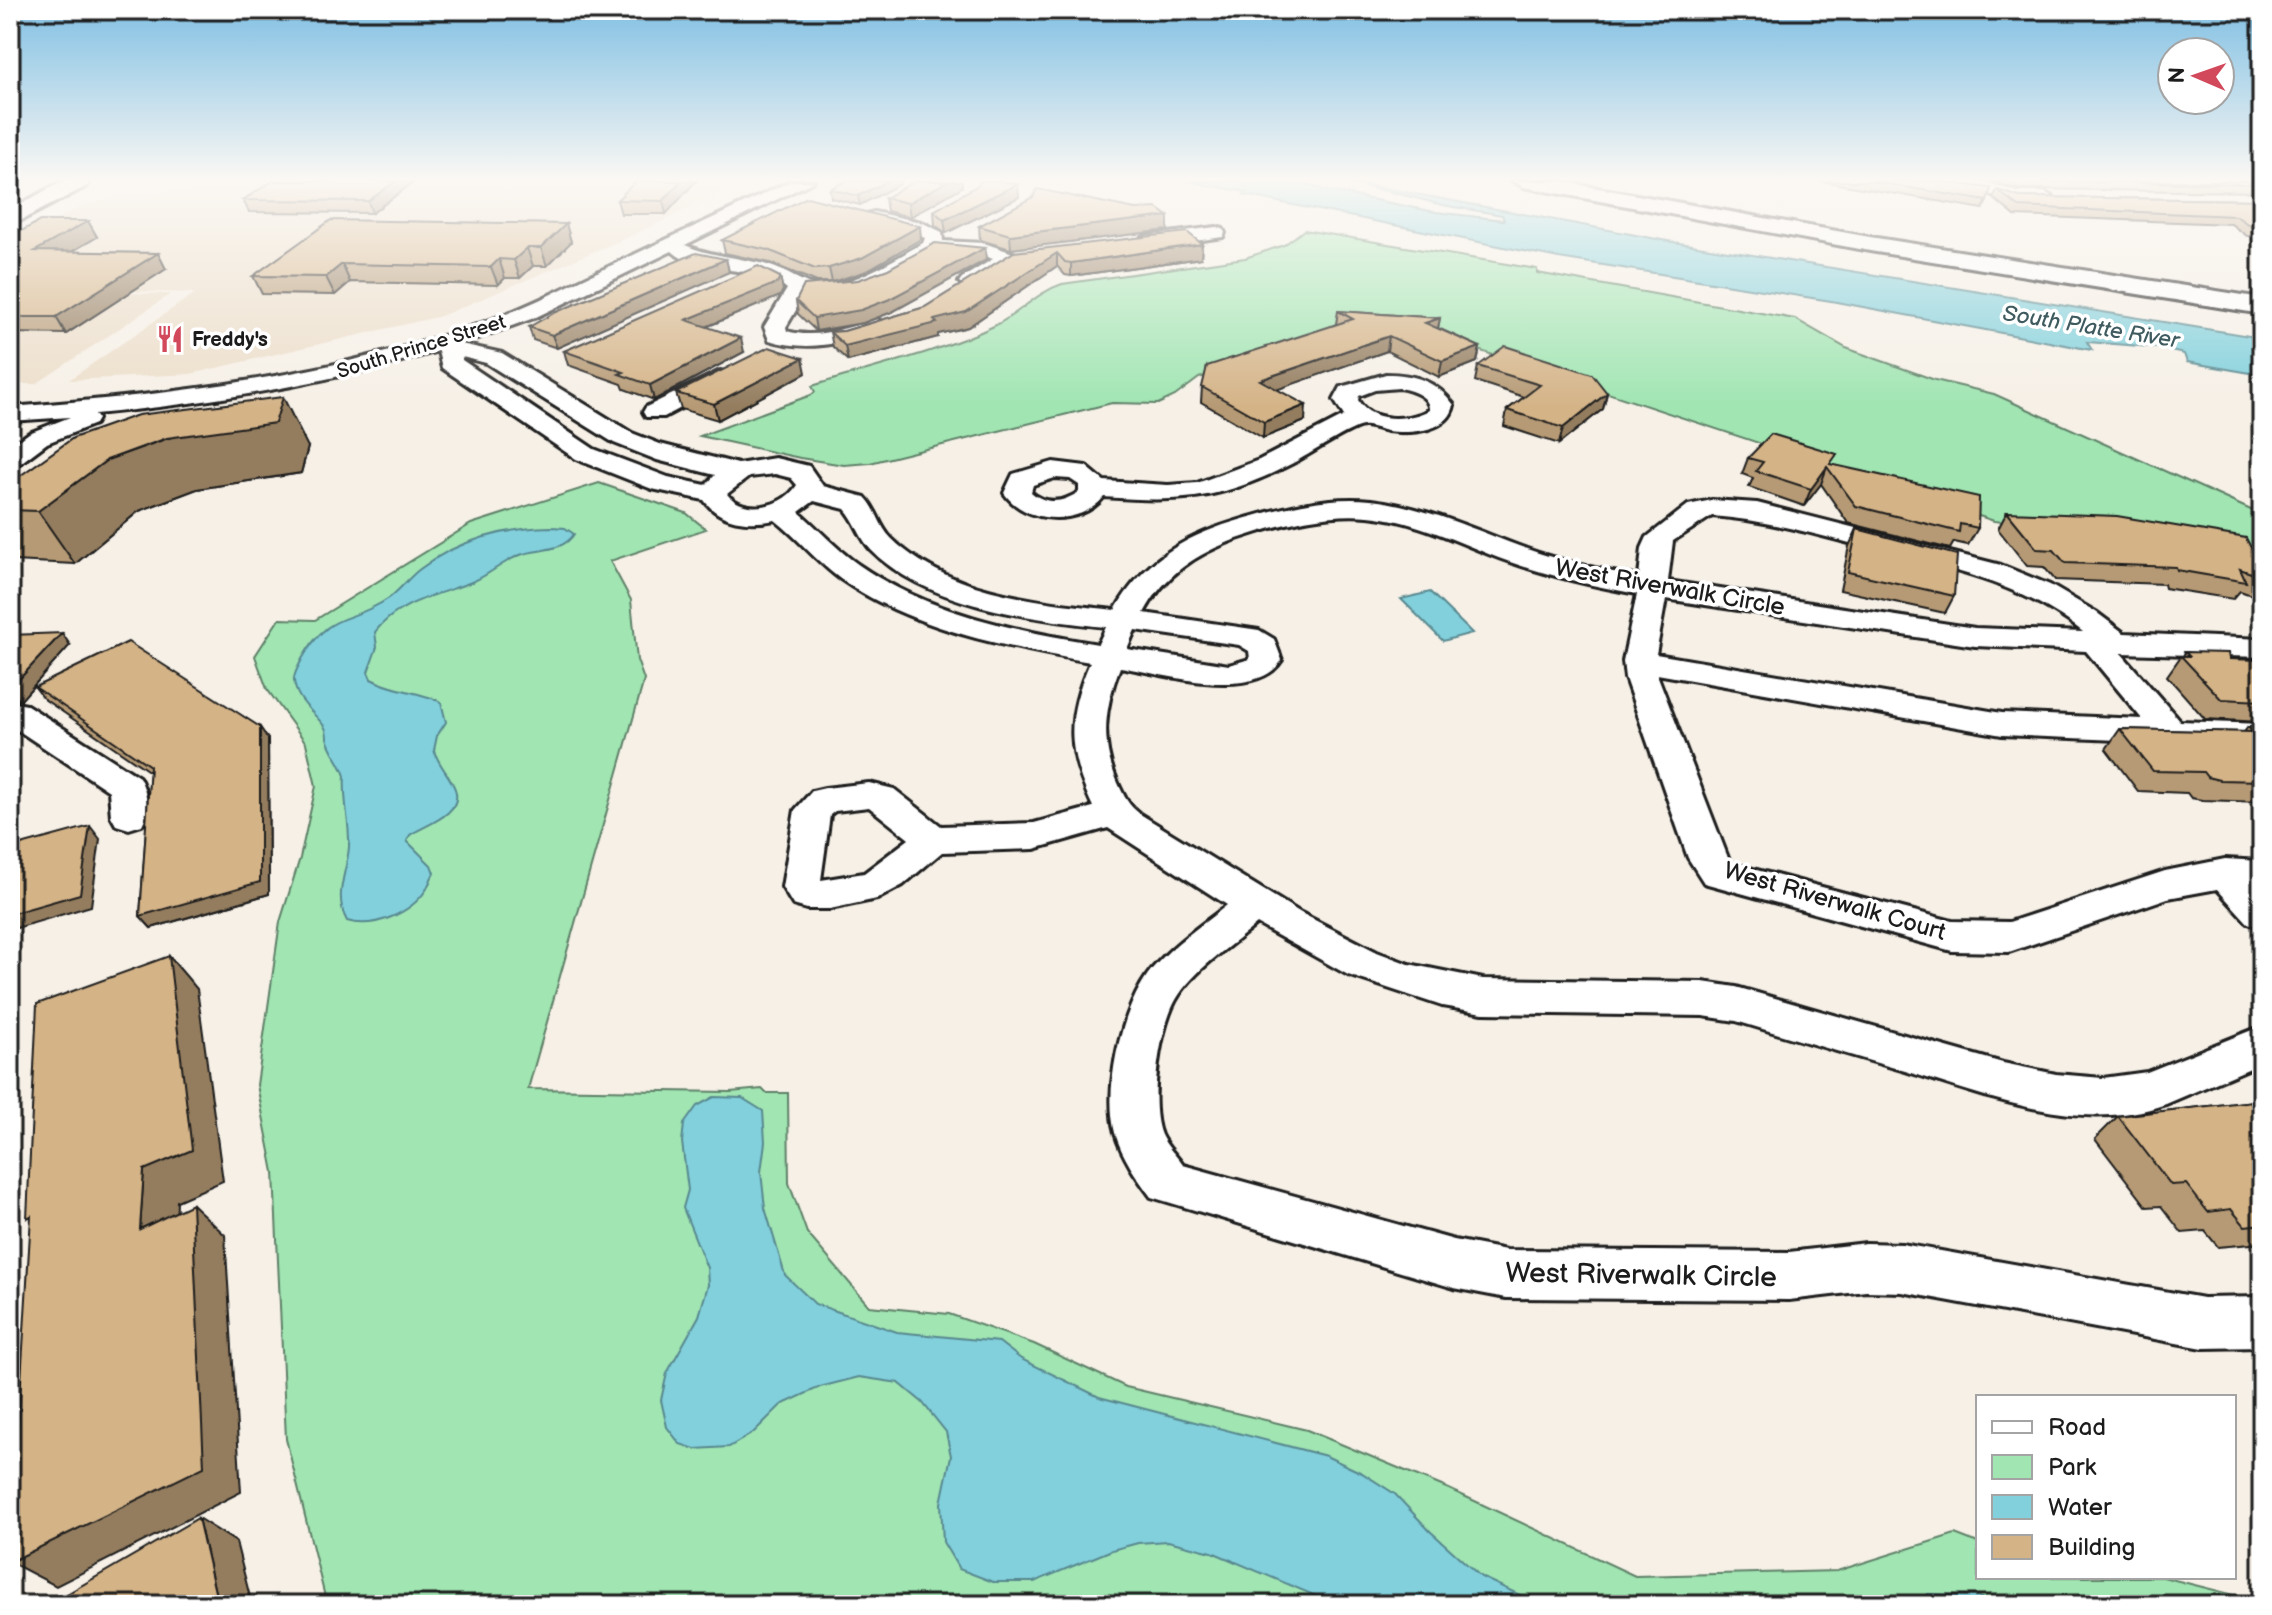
<svg xmlns="http://www.w3.org/2000/svg" width="2272" height="1615" viewBox="0 0 2272 1615" font-family="'Balsamiq Sans',sans-serif">
  <style>
    .built { fill: #ecdeca }
    .green { fill: #a0e5b2; stroke: #5e8067; stroke-width: 2 }
    .water { fill: #81d0dc; stroke: #59888f; stroke-width: 2 }
    .lines { fill: none; stroke-linecap: round; stroke-linejoin: round }
    .minor-casing { stroke: #1c1c1c; stroke-width: 6 }
    .major-casing { stroke: #1c1c1c; stroke-width: 6 }
    .highway-casing { stroke: #1c1c1c; stroke-width: 6 }
    .minor { fill: #fff; fill-rule: evenodd }
    .major { fill: #fff; fill-rule: evenodd }
    .highway { fill: #fff; fill-rule: evenodd }
    .wall { fill: #b69a74; stroke: #1c1c1c; stroke-width: 2 }
    .shaded-wall { fill: #947d5e; stroke: #1c1c1c; stroke-width: 2 }
    .building { fill: #d4b387; stroke: #1c1c1c; stroke-width: 2 }
    .labels { text-anchor: middle; stroke-width: 7; stroke-linejoin: round; paint-order: stroke }
    .far-poi-label { font-size: 20px; font-weight: bold; fill: #1c1c1c; stroke: #fff; text-anchor: start }
    .far-street-label { font-size: 20px; fill: #1c1c1c; stroke: #fff }
    .far-water-label { font-size: 22px; font-style: italic; fill: #3f5b5f; stroke: #fff }
    .street-label { font-size: 24px; fill: #1c1c1c; stroke: #fff }
    .near-street-label { font-size: 28px; fill: #1c1c1c; stroke: #fff }
  </style>
  <rect width="100%" height="100%" fill="#f6f0e7"/>
  <filter id="ink" filterUnits="userSpaceOnUse"><feTurbulence type="fractalNoise" baseFrequency=".0125" numOctaves="2"/><feDisplacementMap in="SourceGraphic" scale="16" xChannelSelector="R" yChannelSelector="G"/><feConvolveMatrix kernelMatrix="1 2 1 2 8 2 1 2 1" color-interpolation-filters="sRGB"/></filter>
  <g filter="url(#ink)">
    <!-- built -->
    <g class="built">
      <polygon points="254,181 749,181 624,239 441,316 190,374 69,380 195,293 10,288 10,245 86,203"/>
      <polygon points="10,291 171,294 36,384 10,384"/>
    </g>
    <!-- green -->
    <g class="green">
      <path d="M1304,230L1537,269V273L1795,319L1846,348L1935,380L1994,394L2262,515V548L1994,521L1469,347L1334,335L1199,378L1175,396L1158,404L1112,403L870,463L844,465L800,458L700,436L811,395L815,392L812,386C870,368 940,352 994,326C1018,315 1035,293 1062,284L1245,258L1284,245Z"/>
      <polygon points="599,483 686,513 706,529 610,561 631,600 637,660 644,680 528,1089 730,1092 762,1089 766,1093 788,1093 789,1183 807,1233 869,1306 949,1314 1034,1344 1126,1387 1307,1430 1449,1489 1635,1576 1837,1571 1955,1534 1978,1543 1978,1577 2163,1577 2262,1602 2262,1605 327,1605 286,1439 274,1172 257,1085 280,922 300,858 316,786 306,743 267,689 255,656 279,619 315,620 471,524"/>
    </g>
    <!-- water -->
    <g class="water">
      <path d="M1188,181H1295L1324,190L1436,212L1504,220L1502,215C1479,210 1458,209 1435,203C1401,194 1367,186 1332,181H1346L1673,242L2262,338V375L2187,362L2184,354L2153,347L2087,342L2092,350L1831,301L1559,258L1244,195L1247,192Z"/>
      <path d="M552,527L565,528L574,534C564,551 540,549 523,554C504,560 491,574 474,581C440,595 398,601 375,632L377,647L368,672L371,679C393,691 418,691 441,702L446,722L437,736L434,750C438,765 450,775 455,789C464,814 425,825 410,835L407,841L431,865L434,873C431,878 429,885 426,890C410,914 373,929 347,921C333,895 347,873 349,847C350,823 343,800 345,776C341,762 331,753 327,738C327,735 326,729 324,726C314,712 296,701 294,681C293,674 299,666 302,659C330,609 350,625 389,598C400,590 409,577 420,569C457,540 506,528 552,527Z"/>
      <polygon points="1430,592 1472,633 1443,641 1401,599"/>
      <polygon points="714,1097 742,1098 763,1111 765,1142 761,1172 765,1208 785,1275 815,1304 897,1332 999,1342 1021,1359 1099,1397 1326,1456 1362,1473 1395,1494 1430,1531 1481,1577 1524,1597 1553,1605 1337,1605 1212,1552 1168,1541 1138,1543 1112,1550 1034,1582 993,1582 959,1569 943,1542 941,1503 951,1456 946,1432 922,1402 899,1383 859,1377 820,1387 781,1405 753,1433 729,1447 695,1449 680,1444 667,1427 661,1400 667,1373 699,1316 708,1285 707,1268 683,1208 688,1190 682,1142 684,1124 697,1106"/>
      <polygon points="1928,1594 1978,1596 1992,1605 1916,1605"/>
    </g>
    <g class="lines">
      <!-- minor casing -->
      <g class="minor-casing">
        <g id="minor">
          <path d="M791,181H814L685,245C710,256 737,257 764,264C779,268 790,275 803,281C837,298 894,259 923,243L925,238L908,231L867,222L865,218L867,214L874,212L921,222L942,232L943,241L984,243L1016,254L1019,258L969,288L959,282L962,278L993,259L982,255L935,252L874,287L834,296L805,295L786,327L787,331C817,340 848,327 877,319L888,326L885,331C844,342 810,353 769,340L764,327L787,289C756,261 702,279 672,251L534,318L461,344L502,353L632,433L660,444L738,464L775,458L809,466L823,486L865,497C877,509 879,526 891,538C948,594 1040,602 1115,610C1143,562 1181,538 1233,522C1276,509 1326,495 1371,500C1425,506 1477,531 1527,549C1564,562 1601,570 1639,577L1642,548L1647,537L1688,505L1712,500L1757,503L2001,565L2050,585L2096,612L2124,633L2262,639V657L2121,653L2180,721L2262,724V746L2002,735L1657,674L1730,863L1952,921L2009,922L2165,871L2225,859L2262,861V928L2248,923L2217,889L2168,898L2009,952L1952,951L1704,883L1688,858L1625,678L1623,661L1637,594C1593,586 1549,576 1507,561C1463,545 1416,520 1368,516C1325,512 1277,525 1237,539C1196,554 1165,574 1144,613L1259,630L1274,639L1282,660C1256,703 1163,674 1120,667C1104,708 1100,743 1118,783C1124,796 1128,805 1140,814L1301,913L1377,952L1409,964L1483,979L1703,982L1736,987L2003,1063L2056,1074L2103,1078L2147,1072L2262,1026V1063L2166,1104C2081,1135 1987,1096 1905,1071C1849,1055 1792,1038 1736,1021L1703,1016L1483,1013L1442,1006L1348,975L1257,924C1231,946 1198,967 1179,995C1160,1022 1148,1104 1161,1135C1166,1146 1176,1155 1183,1165L1454,1240L1506,1250L1789,1252L1866,1243L1902,1244L2203,1298L2262,1297V1347L2203,1348L1902,1292L1866,1291L1789,1300L1506,1298L1454,1288L1151,1197C1137,1178 1122,1157 1115,1133C1103,1088 1122,1005 1152,969C1173,944 1202,925 1227,905L1108,828L1034,849L942,852L903,885L877,899L830,909H807L793,905L782,887L795,810L812,791L825,788L869,783L894,789L941,826L1034,823L1093,807C1067,751 1065,719 1090,662C1006,647 911,629 839,578C816,561 798,538 775,520C749,525 720,523 704,500L652,489L576,459L442,368L438,351C326,383 212,403 95,414L98,419L95,424L47,443L19,464L10,467V447L29,433L70,417L10,421V407C174,395 338,375 493,319C532,305 567,286 604,269C666,239 729,211 791,181ZM462,357L486,363L614,443L657,460L715,475L706,485L668,477L594,449L462,360ZM775,474L791,478L797,485C783,508 744,515 727,494L749,477ZM814,501L845,509C856,521 859,537 871,550C926,606 1031,619 1106,627L1098,644C1017,631 928,613 859,565C837,550 819,529 799,512ZM1712,516C1766,520 1816,534 1868,548C1943,567 2021,582 2083,632L1975,628L1668,581L1673,541ZM1666,599L1975,646L2086,651L2142,719L2002,713L1656,654ZM1135,630L1239,645L1249,651L1250,659L1229,665L1127,649ZM869,807L909,839L864,873L821,880L830,815L835,811Z"/>
          <path d="M1923,181L1986,182L2017,192H2044L2053,197C2034,215 2000,195 1979,192C1963,189 1935,192 1923,181Z"/>
          <polygon points="1216,227 1223,229 1225,233 1223,237 1145,248 1135,242 1145,236"/>
          <polygon points="720,371 728,373 732,378 728,383 664,417 646,417 643,412 646,407"/>
          <path d="M1386,374C1414,374 1437,381 1454,405C1449,432 1410,434 1387,431C1380,430 1370,425 1363,426C1351,427 1307,456 1293,463C1222,500 1182,503 1104,497C1080,527 1025,524 1004,493L1013,474L1053,462L1086,466L1104,481L1168,485L1197,483L1259,460L1344,416L1334,400L1341,387ZM1399,388C1411,390 1430,396 1429,410C1409,421 1370,423 1358,400L1359,396L1375,390ZM1055,478L1070,479L1079,485V492C1062,503 1046,505 1031,492L1033,485Z"/>
          <path d="M10,702L27,705L139,777C147,791 150,811 142,825L129,829L116,825L111,816L109,791L10,725Z"/>
        </g>
      </g>
      <!-- major casing -->
      <g class="major-casing">
        <polygon id="major" points="63,181 90,181 87,186 10,226 10,210"/>
      </g>
      <!-- highway casing -->
      <g class="highway-casing">
        <polygon id="highway" points="1513,181 1559,181 1870,237 2262,298 2262,314 1870,251 1524,187"/>
      </g>
      <!-- minor -->
      <use href="#minor" class="minor"/>
      <!-- major -->
      <use href="#major" class="major"/>
      <!-- highway -->
      <use href="#highway" class="highway"/>
    </g>
    <!-- wall -->
    <g class="wall">
      <polygon points="273,181 415,181 372,213 249,212 243,200"/>
      <polygon points="696,181 666,214 621,214 617,200"/>
      <polygon points="846,181 900,181 900,184 860,205 831,198 830,189"/>
      <polygon points="1821,181 1935,181 1987,201 1983,209"/>
      <polygon points="1992,181 2262,181 2262,192 2017,189"/>
      <polygon points="962,187 910,217 887,211 885,198"/>
      <polygon points="1997,190 2019,197 2262,200 2262,236 2247,236 2231,224 2015,216 1993,198"/>
      <polygon points="1019,197 946,233 935,225 934,211"/>
      <polygon points="88,221 97,237 71,252 166,269 66,334 10,333 10,237"/>
      <polygon points="566,224 571,242 547,266 533,266 520,278 505,278 498,285 350,282 335,295 262,294 253,276"/>
      <polygon points="979,226 1168,230 1011,249 980,240"/>
      <polygon points="921,239 864,272 832,282 817,282 770,263 725,253 722,240"/>
      <polygon points="1202,244 1201,258 1071,276 1065,275 1057,266 968,327 938,334 938,337 848,361 833,347 830,332 844,331 925,307 1014,252"/>
      <polygon points="726,259 729,272 557,348 533,340 529,327"/>
      <polygon points="986,260 892,312 863,323 816,331 798,314 796,301 858,280"/>
      <polygon points="780,277 783,290 780,296 706,327 744,352 654,400 624,389 622,384 568,365 564,351"/>
      <polygon points="1338,311 1440,318 1438,328 1480,347 1477,362 1439,377 1387,351 1277,389 1305,421 1263,438 1201,402 1202,387 1336,324"/>
      <polygon points="1478,366 1607,393 1603,409 1559,444 1504,426 1507,410 1524,397 1475,381"/>
      <polygon points="806,373 718,420 681,409 676,393"/>
      <polygon points="308,447 301,473 197,489 139,511 75,564 13,561 10,557 10,483"/>
      <polygon points="1748,458 1833,465 1978,528 1968,545 1954,542 1950,549 1848,523 1821,484 1804,506 1749,487 1753,478 1742,474"/>
      <polygon points="2007,512 2262,569 2262,586 2254,596 2240,591 2233,599 2165,588 2164,584 2055,580 2044,567 2027,566 1998,529"/>
      <polygon points="1857,529 1954,596 1945,613 1840,590 1849,546"/>
      <polygon points="10,635 70,645 20,701 10,701"/>
      <polygon points="2185,652 2229,659 2262,660 2262,722 2205,719 2167,676 2181,656 2183,656"/>
      <polygon points="35,687 268,739 269,894 151,928 140,916 150,772 44,699"/>
      <polygon points="2248,727 2262,728 2262,802 2202,800 2191,798 2187,793 2138,791 2106,749 2120,729 2244,732"/>
      <polygon points="2262,1100 2262,1243 2218,1247 2205,1231 2182,1233 2161,1206 2147,1207 2095,1139 2118,1116"/>
    </g>
    <!-- shaded-wall -->
    <g class="shaded-wall">
      <polygon points="396,181 415,181 372,213 368,201"/>
      <polygon points="681,181 696,181 666,214 663,201"/>
      <polygon points="888,181 900,181 900,184 860,205 858,196"/>
      <polygon points="948,181 962,181 962,187 910,217 908,203"/>
      <polygon points="1018,184 1019,197 946,233 944,220"/>
      <polygon points="1168,216 1168,230 1011,249 1010,235"/>
      <polygon points="88,221 97,237 45,267 35,251"/>
      <polygon points="566,224 571,242 547,266 541,248"/>
      <polygon points="920,226 921,239 864,272 832,282 829,268"/>
      <polygon points="1202,244 1201,258 1071,276 1071,263"/>
      <polygon points="527,248 533,266 520,278 514,260"/>
      <polygon points="985,248 986,260 892,312 863,323 816,331 814,318"/>
      <polygon points="158,253 166,269 66,334 56,317"/>
      <polygon points="1057,253 1057,266 968,327 938,334 938,337 848,361 845,346 934,320"/>
      <polygon points="499,259 505,278 498,285 491,267"/>
      <polygon points="726,259 729,272 557,348 552,335"/>
      <polygon points="342,264 350,282 335,295 326,277"/>
      <polygon points="780,277 783,290 780,296 689,334 686,320"/>
      <polygon points="1440,318 1437,333 1425,323"/>
      <polygon points="1389,336 1387,351 1259,396 1260,380"/>
      <polygon points="741,338 744,352 654,400 650,385"/>
      <polygon points="1480,347 1477,362 1439,377 1442,361"/>
      <polygon points="803,358 806,373 718,420 714,404"/>
      <polygon points="1607,393 1603,409 1559,444 1563,428"/>
      <polygon points="283,397 308,447 301,473 197,489 139,511 75,564 38,511 107,460"/>
      <polygon points="1306,405 1305,421 1263,438 1264,422"/>
      <polygon points="1827,467 1821,484 1804,506 1811,489"/>
      <polygon points="62,633 70,645 20,701 10,689"/>
      <polygon points="260,727 268,739 269,894 151,928 140,916"/>
      <polygon points="90,826 100,839 91,906 10,930 10,914"/>
      <polygon points="169,956 197,989 223,1181 177,1201 175,1260 140,1229 144,1170"/>
      <polygon points="192,1204 225,1235 241,1492 56,1586 10,1562"/>
      <polygon points="198,1518 236,1542 252,1605 218,1605"/>
    </g>
    <!-- building -->
    <g class="building">
      <polygon points="273,181 396,181 368,201 243,200"/>
      <polygon points="636,181 681,181 663,201 617,200"/>
      <polygon points="846,181 888,181 858,196 830,189"/>
      <polygon points="915,181 948,181 908,203 885,198"/>
      <polygon points="981,181 1000,181 1018,184 944,220 934,211 978,185"/>
      <polygon points="1870,181 1935,181 1991,188 1987,201"/>
      <polygon points="2021,181 2262,181 2262,184"/>
      <polygon points="1037,189 1135,209 1157,208 1168,216 1010,235 979,226 1033,197"/>
      <polygon points="1997,190 2019,197 2262,200 2262,228 2252,227 2236,216 2019,207"/>
      <polygon points="807,197 920,226 862,258 829,268 815,269 768,250 722,240"/>
      <polygon points="331,220 566,224 541,248 527,248 514,260 499,259 491,267 342,264 326,277 253,276"/>
      <polygon points="40,221 88,221 35,251 158,253 56,317 10,317 10,261 18,257 10,257 10,237"/>
      <polygon points="1187,232 1202,244 1071,263 1065,262 1057,253 966,312 934,320 937,323 845,346 830,332 844,331 925,307 1014,252"/>
      <polygon points="935,243 985,248 890,299 861,310 814,318 796,301 804,285 858,280 888,269"/>
      <polygon points="696,253 726,259 552,335 529,327 554,313"/>
      <polygon points="758,266 780,277 777,283 686,320 741,338 650,385 619,374 624,372 564,351"/>
      <polygon points="1338,311 1440,318 1425,323 1480,347 1442,361 1389,336 1260,380 1306,405 1264,422 1202,387 1207,366 1353,319"/>
      <polygon points="1505,346 1592,374 1607,393 1563,428 1507,410 1540,385 1478,366"/>
      <polygon points="769,347 803,358 714,404 676,393"/>
      <polygon points="283,397 275,423 167,438 107,460 38,511 10,510 10,483 73,438 138,415"/>
      <polygon points="1771,434 1837,454 1830,464 1979,497 1978,528 1960,524 1959,532 1856,506 1827,467 1811,489 1756,471 1763,462 1748,458"/>
      <polygon points="2007,512 2117,516 2246,538 2262,569 2262,577 2240,569 2246,582 2177,570 2176,567 2065,563 2054,550 2037,549"/>
      <polygon points="1857,529 1957,555 1954,596 1848,572"/>
      <polygon points="62,633 10,689 10,635"/>
      <polygon points="128,642 260,727 260,882 140,916 150,766 35,687"/>
      <polygon points="2185,652 2228,653 2229,659 2262,660 2262,701 2221,699 2181,656 2189,656"/>
      <polygon points="2248,727 2262,728 2262,781 2219,780 2207,777 2203,772 2153,771 2120,729 2252,732"/>
      <polygon points="90,826 80,894 10,914 10,848"/>
      <polygon points="169,956 192,1150 144,1170 140,1229 192,1204 204,1467 10,1562 31,1216 27,1218 37,1004"/>
      <polygon points="2262,1100 2262,1224 2245,1226 2231,1209 2208,1212 2186,1184 2171,1185 2118,1116"/>
      <polygon points="198,1518 218,1605 48,1605"/>
    </g>
  </g>
  <!-- sky -->
  <linearGradient id="sky" x2="0" y2="1"><stop stop-color="#7fbfe3"/><stop offset="0.44" stop-color="#fbf8f4"/><stop offset="1" stop-color="#fbf8f4" stop-opacity="0"/></linearGradient>
  <rect width="2272" height="407" fill="url(#sky)"/>
  <!-- icons -->
  <defs>
    <g id="restaurant-bare" transform="scale(2.16)"><path d="M-5-6h1v4h1v-4h1v4h1v-4h1v5L-1.5 .5V6h-2V.5L-5-1ZM5-6V6H3V1.5H1.5Q1.5-4 5-6Z" fill="#d1495b" stroke="#fff" stroke-width="2.5" paint-order="stroke"/></g>
  </defs>
  <g fill-rule="evenodd">
    <use href="#restaurant-bare" x="170" y="339"/>
  </g>
  <g class="labels">
    <!-- far-poi labels -->
    <g class="far-poi-label">
      <text x="192" y="346">Freddy's</text>
    </g>
    <!-- far-street labels -->
    <g class="far-street-label">
      <text transform="translate(421 346) rotate(-17)" y="7">South Prince Street</text>
    </g>
    <!-- far-water labels -->
    <g class="far-water-label">
      <text transform="translate(2091 326) rotate(9)" y="8">South Platte River</text>
    </g>
    <!-- street labels -->
    <g class="street-label">
      <text transform="translate(1670 587) rotate(10)" y="8">West Riverwalk Circle</text>
      <text transform="translate(1835 901) rotate(16)" y="8">West Riverwalk Court</text>
    </g>
    <!-- near-street labels -->
    <g class="near-street-label">
      <text transform="translate(1641 1274) rotate(1)" y="10">West Riverwalk Circle</text>
    </g>
  </g>
  <!-- margin -->
  <rect width="2272" height="1615" fill="none" stroke="#fff" stroke-width="40"/>
  <rect x="20" y="20" width="2232" height="1575" fill="none" stroke="#1c1c1c" stroke-width="3" filter="url(#ink)"/>
  <!-- legend -->
  <rect x="1976" y="1395" width="260" height="184" fill="#ffffff" stroke="#a4a4a4" stroke-width="2"/>
  <rect x="1992" y="1421" width="40" height="12" fill="#ffffff" stroke="#a4a4a4" stroke-width="2"/>
  <text x="2048" y="1435" font-size="24" fill="#1c1c1c">Road</text>
  <rect x="1992" y="1455" width="40" height="24" fill="#a0e5b2" stroke="#a4a4a4" stroke-width="2"/>
  <text x="2048" y="1475" font-size="24" fill="#1c1c1c">Park</text>
  <rect x="1992" y="1495" width="40" height="24" fill="#81d0dc" stroke="#a4a4a4" stroke-width="2"/>
  <text x="2048" y="1515" font-size="24" fill="#1c1c1c">Water</text>
  <rect x="1992" y="1535" width="40" height="24" fill="#d4b387" stroke="#a4a4a4" stroke-width="2"/>
  <text x="2048" y="1555" font-size="24" fill="#1c1c1c">Building</text>
  <!-- north arrow -->
  <g transform="translate(2196 76) rotate(272)"><circle r="38" fill="#ffffff" stroke="#a4a4a4" stroke-width="2"/>
  <path d="M0-6L14 30L0 20L-14 30Z" fill="#d1495b"/>
  <text y="-12" font-size="22" font-weight="bold" text-anchor="middle" fill="#1c1c1c">N</text>
  </g>
</svg>
